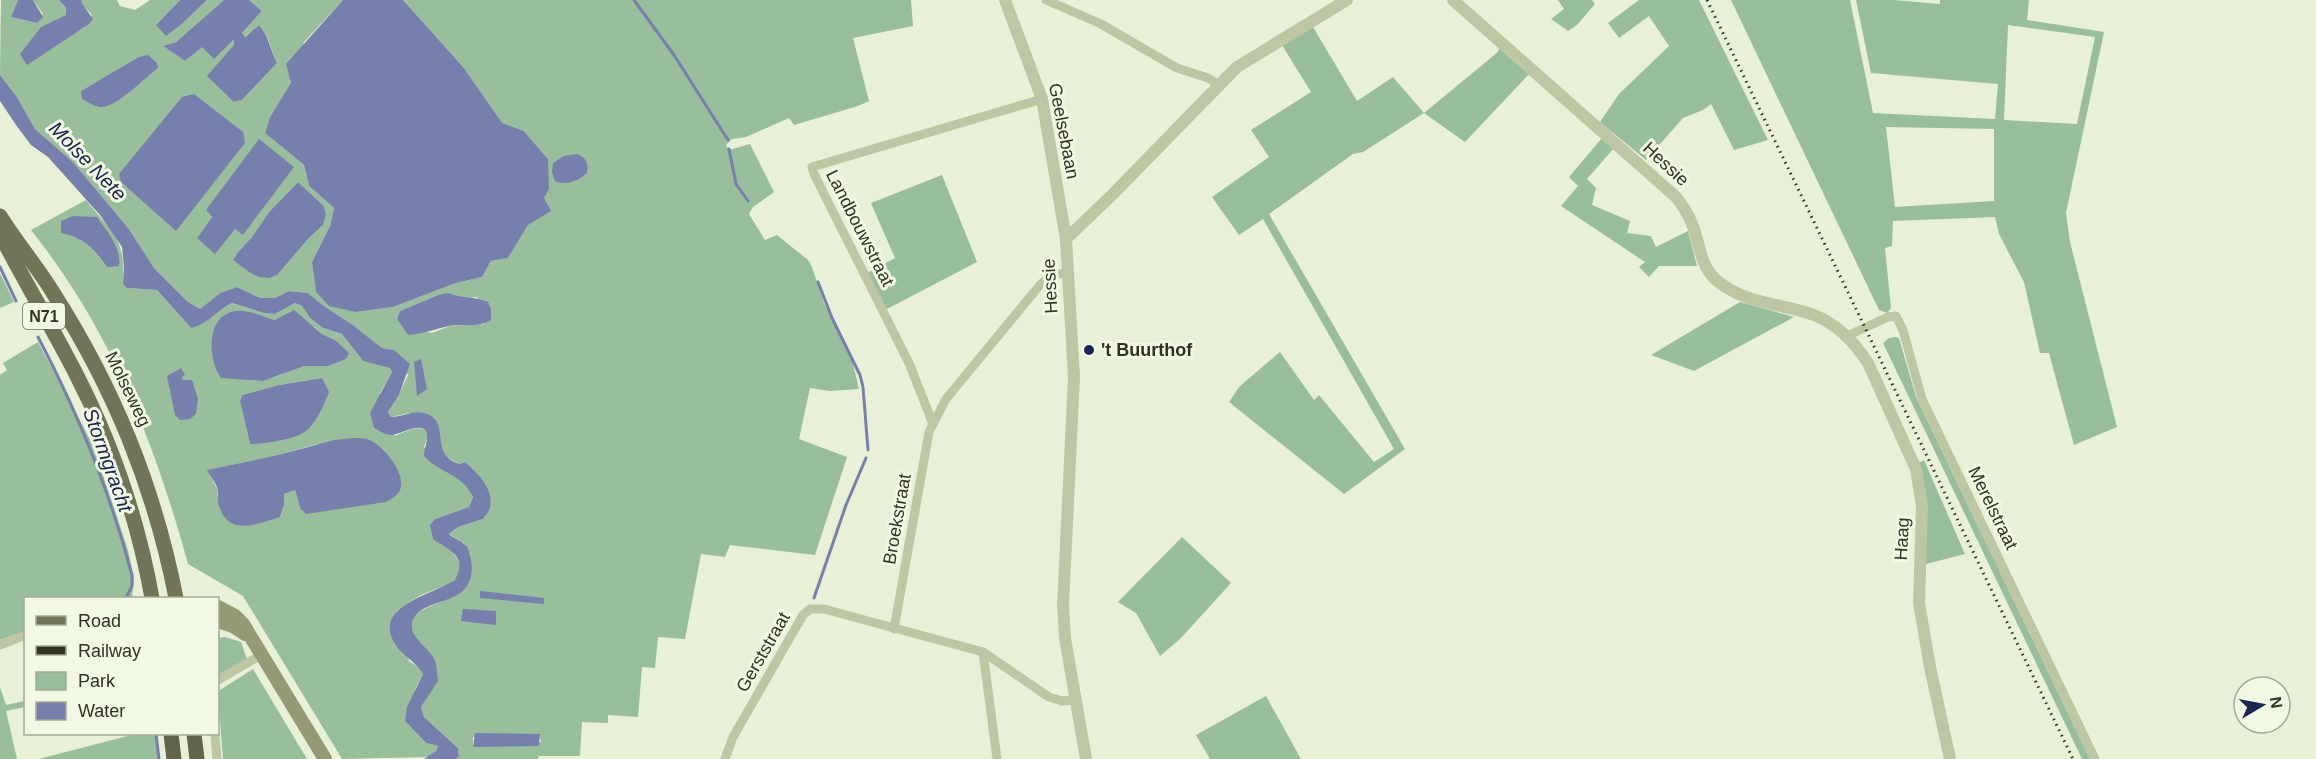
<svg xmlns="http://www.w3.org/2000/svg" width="2316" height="759" viewBox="0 0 2316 759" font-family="Helvetica,sans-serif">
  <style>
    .green { fill: #98be9c; fill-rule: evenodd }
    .water { fill: #7780ac }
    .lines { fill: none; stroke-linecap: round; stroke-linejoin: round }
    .stream { stroke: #7780ac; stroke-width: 3 }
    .minor { stroke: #bec7a4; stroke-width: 9 }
    .tertiary { stroke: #bec7a4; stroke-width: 12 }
    .secondary { stroke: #959a75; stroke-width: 14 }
    .primary { stroke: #717456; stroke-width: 15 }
    .trunk { stroke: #616449; stroke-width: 15 }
    .rail { stroke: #313225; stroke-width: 3; stroke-dasharray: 1.5 4.5; stroke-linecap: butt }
    .poi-dot { fill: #1c2452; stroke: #f1f8e3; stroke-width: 2 }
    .labels { text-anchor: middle; stroke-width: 6; stroke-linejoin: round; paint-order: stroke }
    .shield { fill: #f1f8e3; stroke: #6b6d5e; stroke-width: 1.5 }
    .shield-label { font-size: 16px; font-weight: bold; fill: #313225 }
    .street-label { font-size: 18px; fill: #313225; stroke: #f1f8e3 }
    .poi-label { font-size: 18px; font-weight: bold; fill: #313225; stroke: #f1f8e3; text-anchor: start }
    .water-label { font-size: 20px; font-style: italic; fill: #1c2452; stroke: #f1f8e3 }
  </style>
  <rect width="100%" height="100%" fill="#e8f0d7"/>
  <!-- green -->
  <g class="green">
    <path d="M1,0H18L11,17L37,23L43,14L33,0H59L66,8V16L41,27L68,36L85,27L92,15L80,2L82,0H117L120,6L135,10L150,0H180L156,25L184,22L207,0H224L176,42L163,46L185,61L202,46L234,39V102L242,100L277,63C270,49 270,35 259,25L244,37L242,33L262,11L249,0H343L304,42L292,83L270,117L265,133L304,165L309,186L334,208L330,226L312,262L316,292L356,312L393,307L456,283L482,277L491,261L508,258L544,198L548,159L524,131L502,124L464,68L403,0H911L913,26L853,38L869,101L858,106L794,125L789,118L746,137L732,139L726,145L729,150L750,144L774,192L753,207L749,214L765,240L777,235L808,260L812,267L824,303L852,360L859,389L830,391L810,388L799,439L847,457L815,555L730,545L725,557L701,554L685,639L658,637L655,668L642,667L638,717L608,715V723L582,722L580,756H539L538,759H456L459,757L458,748L424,717L421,707L428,696L435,660C428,652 416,641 412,631C402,601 467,607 471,576C472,567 467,553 465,544L449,534L458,527L483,519L490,507L489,496L465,462L460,464L445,457L425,413H409L391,417L388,412L399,395L408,375L394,350L382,348L353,325L324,306L308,293L289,291L275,298H260L237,287L220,293L200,309L187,301L154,268L129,229L73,162L35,129L17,97L0,75ZM132,62L145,78C131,91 116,105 97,107L81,91ZM294,166L243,235L236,229L197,238L212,217L206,210ZM298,182L323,205V225L307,240L239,251L252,237L269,212ZM448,294L460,299L477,297L484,324L450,326L432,333L423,331L408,335L397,319L400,311L438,295ZM539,734L541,742L473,747V737Z"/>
    <polygon points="1558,0 1592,0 1595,4 1577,25 1568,31 1551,19 1564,9"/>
    <polygon points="1639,0 1699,0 1768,140 1734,150 1711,104 1703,110 1683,118 1646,160 1600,122 1619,94 1669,46 1649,16 1619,38 1608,23"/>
    <path d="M1731,0H1850L1873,113L1995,119L1998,84L1871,73L1856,0H1894L1940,4V0H2029L2027,20L2104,32L2066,213L2070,242L2117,427L2074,445L2049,353H2040L2024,282L1999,234L1995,217L1893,221L1892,246L1885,248L1891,308L1887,313L1879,310ZM2008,25L2095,37L2077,124L2004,120ZM1886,127L1994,129V201L1895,207Z"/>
    <polygon points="1313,27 1357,101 1393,77 1424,113 1498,52 1499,48 1529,74 1465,142 1424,113 1363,152 1353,154 1269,214 1405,449 1344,494 1229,402 1240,386 1280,352 1314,400 1319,395 1374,462 1394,449 1263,219 1239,235 1212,197 1269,157 1251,130 1311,92 1282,45"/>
    <polygon points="1602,138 1614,148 1587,179 1596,188 1592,205 1630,221 1627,233 1651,236 1656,247 1688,231 1697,266 1659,266 1649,277 1639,267 1645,262 1561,206 1578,186 1569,177"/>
    <polygon points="942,175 977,262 885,310 867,273 895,258 871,203"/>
    <path d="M86,200C112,233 126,237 123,284L128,288L157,290L191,328L232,303L264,313L275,314L295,303L302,306L310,318L323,328L342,334L363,361L390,367L392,372L380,393L395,436C408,430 437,418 424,447L469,488L473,497L469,507L435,519L440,544C454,550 468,567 454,581C447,587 436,588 428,592C416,597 405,604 396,612L409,661L421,669L423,675L416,687L405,721L426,743L438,746L436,751L428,757L342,759L243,596L188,564C155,443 110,329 31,230ZM76,236L120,258L107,267L91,247ZM243,311L275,320L315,327L322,334L335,340L328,366C320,365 312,364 304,366C284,371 267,385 245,379ZM322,378L324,404L304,432L250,444L240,401L242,395L279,385ZM317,444L300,508L295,490L284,494V505L280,517L217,496L218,491L208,470L278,455Z"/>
    <polygon points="0,273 14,302 0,308"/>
    <polygon points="1740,302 1794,317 1694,371 1651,355"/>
    <polygon points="1896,337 1899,338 1916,397 2090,759 2082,759 1883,343 1889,338"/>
    <polygon points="38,342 93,445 128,550 134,579 132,598 26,598 25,631 0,640 0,375 7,370 3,363"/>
    <polygon points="1924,460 1965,554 1926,564 1919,463"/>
    <polygon points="1182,537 1231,583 1181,638 1160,656 1136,613 1118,602"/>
    <polygon points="225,637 241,642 247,659 218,677 218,638"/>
    <polygon points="253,669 307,759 223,759 218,695 220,690"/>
    <polygon points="0,687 6,705 25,701 25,707 6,711 17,759 0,759"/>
    <polygon points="1266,696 1301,759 1210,759 1196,735"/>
    <polygon points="135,734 155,734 159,759 39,759"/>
  </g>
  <!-- water -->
  <g class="water">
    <polygon points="18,0 33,0 43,17 37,23 11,17"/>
    <polygon points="59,0 82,0 81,2 93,19 89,24 27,65 20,54 41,27 66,15 66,8"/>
    <polygon points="180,0 207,0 184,22 166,36 156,25"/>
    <path d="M224,0H249L262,11L242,33L245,37L259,25C269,35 270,50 277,63L242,100L234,102L207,76L234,45V39L214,59L202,47L185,61L163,46L176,42Z"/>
    <polygon points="343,0 403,0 464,68 502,123 524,131 548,159 549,189 544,198 551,211 528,225 508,258 491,261 482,277 456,283 393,307 356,312 329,306 316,292 312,262 330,226 334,208 309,186 304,165 265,133 270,117 291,83 286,64"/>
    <path d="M148,55L157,63L158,68C144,78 116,109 99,107C94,106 86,101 82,99L81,91L139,57Z"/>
    <path d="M0,75L17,97L35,129L73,162L129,229L154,268L187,301L200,309L220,293L237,287L260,298H275L289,291L308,293L324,306L353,325L382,348L394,350L410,364L399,395L388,412L391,417C402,417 413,410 424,413C453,420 427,455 460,464L465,462C477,473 494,488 490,507C490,510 485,516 483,519L458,527L449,534C453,538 460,540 464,544C469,547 470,555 471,560C479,612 417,593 412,624C410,637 428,648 434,658C437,664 437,674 438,681L421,707L424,717L458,748L459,757L456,759H424L436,751L438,746L426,743L405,721L407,707L423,674C419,665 404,656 397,647C368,606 433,595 455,580C468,555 449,551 433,539L430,525L435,519L469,507L473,497C463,474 439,473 424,456C424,449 427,444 427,438C429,417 400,435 392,435C385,435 380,431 374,428L370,413L392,372L390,368L363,361L342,334L323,328L310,318L302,306L295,303L275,314L264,313L232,303C217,310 207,325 191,328L157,290L127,288L123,284L124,267L122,247L100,215L48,157L31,145L16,125L0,101Z"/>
    <polygon points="194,94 243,132 245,143 176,231 121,182 119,174 182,97"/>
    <polygon points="259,139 294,167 243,235 235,229 215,254 197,238 212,217 206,210"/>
    <path d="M577,154C587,158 588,163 587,173C579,181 565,186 555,181L552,172L553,163L564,156Z"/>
    <polygon points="298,182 323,205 326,214 323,225 307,240 277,275 269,278 259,277 249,272 233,260 239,251 252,237 269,212"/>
    <path d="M73,216L97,217C107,231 122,248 119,266L107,267C93,248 85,238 61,233V221Z"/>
    <path d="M448,293C462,299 475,296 488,302L491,309V320C478,328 463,324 449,326C435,329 423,334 408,335L397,319L400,311L438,295Z"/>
    <path d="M294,310L322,334L335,340L349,353L346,359L328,366H304L263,381L221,378C206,357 206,308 243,311C253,312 265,317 275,320Z"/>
    <polygon points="421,359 427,389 417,396 414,362"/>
    <polygon points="181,368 185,375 182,377 183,380 192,380 198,399 196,414 190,419 180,420 175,415 167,376"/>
    <path d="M322,378L329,392C324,405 315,426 303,433C291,440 264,444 250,444L240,401L242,395L279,385Z"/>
    <path d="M353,438C357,438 363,438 367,439C383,444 407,474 400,490C397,496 391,499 386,502L306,514L300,508L295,490L284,494V505L280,517C257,524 229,537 219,506C217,501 218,497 218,492C218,485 210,476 207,470L278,455L334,440Z"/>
    <polygon points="480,591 544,598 544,604 480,598"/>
    <polygon points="463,609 496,611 496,625 461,621"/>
    <polygon points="475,733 540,734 539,746 473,747"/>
  </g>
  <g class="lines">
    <!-- stream -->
    <g class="stream">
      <polyline points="634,0 674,55 728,140"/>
      <polyline points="729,149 736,184 748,201"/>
      <polyline points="0,267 16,301"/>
      <polyline points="818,282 832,318 860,375 863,387 868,450"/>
      <path d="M38,337C78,413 110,492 132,575V586L126,598"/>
      <polyline points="814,598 846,505 866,458"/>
      <polyline points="156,734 159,759"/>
    </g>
    <!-- minor -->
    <g class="minor">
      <polyline points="1046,0 1101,24 1177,68 1208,78 1219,85"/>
      <polyline points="1847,336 1888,317 1896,316 1903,330 1922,399 2095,759"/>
      <polyline points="933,424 909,363 814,174 812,167 1042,99"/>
      <polyline points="894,629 929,432 946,399 1040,285 1051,275 1067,273"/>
      <polyline points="0,645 26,635"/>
      <polyline points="983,652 997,759"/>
      <polyline points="218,680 261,655"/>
      <polyline points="215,734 217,759"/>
      <polyline points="725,759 733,737 803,615 810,609 824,609 983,652 1049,697 1062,701 1076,700"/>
    </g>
    <!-- tertiary -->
    <g class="tertiary">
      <polyline points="1005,0 1042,99 1066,239 1074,377 1063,606 1065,638 1086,759"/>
      <path d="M1453,0L1676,197C1684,207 1690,217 1694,229C1700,247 1701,265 1715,279C1743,304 1781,303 1814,315C1837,324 1855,343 1868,363L1916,469L1922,506L1919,603L1930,667L1950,759"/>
      <polyline points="1066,239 1113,194 1237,67 1347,0"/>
    </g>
    <!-- secondary -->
    <g class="secondary">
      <polyline points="218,607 235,616 243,624 325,759"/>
      <polyline points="218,621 233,626 245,634"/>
    </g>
    <!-- primary -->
    <g class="primary">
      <path d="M0,216C16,242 36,265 52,291C114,388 154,486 176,598"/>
      <path d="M0,234C24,280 50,324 74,370C111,441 138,520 152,598"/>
    </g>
    <!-- trunk -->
    <g class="trunk">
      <polyline points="171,734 174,759"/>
      <polyline points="194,734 197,759"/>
    </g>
    <!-- rail -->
    <polyline class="rail" points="1707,0 2073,759"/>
  </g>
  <!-- markers -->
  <circle class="poi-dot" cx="1089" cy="350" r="6"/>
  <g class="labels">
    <!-- shield labels -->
    <rect class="shield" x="23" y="303" width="42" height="26" rx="4.5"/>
    <g class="shield-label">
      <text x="44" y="322">N71</text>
    </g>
    <!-- street labels -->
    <g class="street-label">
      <text transform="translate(1064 131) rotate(79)" y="6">Geelsebaan</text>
      <text transform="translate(1666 164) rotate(43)" y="6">Hessie</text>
      <text transform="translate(860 228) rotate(63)" y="6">Landbouwstraat</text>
      <text transform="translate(1050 286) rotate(-93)" y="6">Hessie</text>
      <text transform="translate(128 389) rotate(64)" y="6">Molseweg</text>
      <text transform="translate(1993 508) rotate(64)" y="6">Merelstraat</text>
      <text transform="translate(897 519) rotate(-80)" y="6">Broekstraat</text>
      <text transform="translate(1902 539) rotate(-87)" y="6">Haag</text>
      <text transform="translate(763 652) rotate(-60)" y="6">Gerststraat</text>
    </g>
    <!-- poi labels -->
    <g class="poi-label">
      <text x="1101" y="356">'t Buurthof</text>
    </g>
    <!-- water labels -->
    <g class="water-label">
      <text transform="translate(88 161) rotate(46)" y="7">Molse Nete</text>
      <text transform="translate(108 460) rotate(70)" y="7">Stormgracht</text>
    </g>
  </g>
  <!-- legend -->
  <rect x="24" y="597" width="195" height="138" fill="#f1f8e3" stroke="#a4a997" stroke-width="1.5"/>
  <rect x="36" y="616" width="30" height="9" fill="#717456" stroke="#a4a997" stroke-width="1.5"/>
  <text x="78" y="627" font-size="18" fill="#313225">Road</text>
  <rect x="36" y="646" width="30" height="9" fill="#313225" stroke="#a4a997" stroke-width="1.5"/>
  <text x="78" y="657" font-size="18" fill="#313225">Railway</text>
  <rect x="36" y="672" width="30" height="18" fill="#98be9c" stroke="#a4a997" stroke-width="1.5"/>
  <text x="78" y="687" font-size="18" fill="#313225">Park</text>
  <rect x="36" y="702" width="30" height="18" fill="#7780ac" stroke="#a4a997" stroke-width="1.5"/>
  <text x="78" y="717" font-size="18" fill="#313225">Water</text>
  <!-- north arrow -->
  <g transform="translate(2262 705) rotate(80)"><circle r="28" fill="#f1f8e3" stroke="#a4a997" stroke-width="1.5"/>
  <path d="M0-4.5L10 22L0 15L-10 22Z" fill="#1c2452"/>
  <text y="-9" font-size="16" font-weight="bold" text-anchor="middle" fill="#313225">N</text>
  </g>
</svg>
